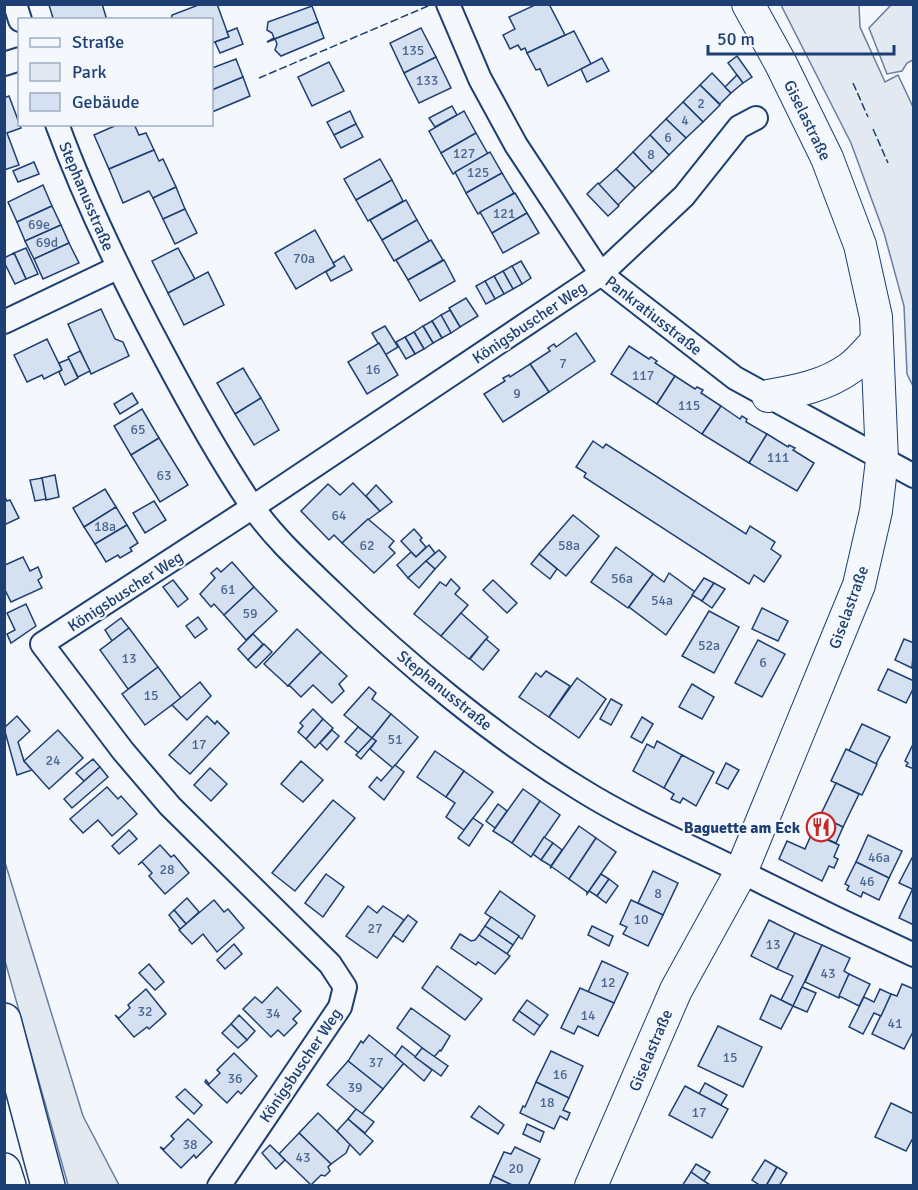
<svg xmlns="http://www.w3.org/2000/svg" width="918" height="1190" viewBox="0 0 918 1190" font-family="Signika,sans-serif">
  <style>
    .green { fill: #e3e9f0; stroke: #687fa3; stroke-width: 1.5 }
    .building { fill: #d5e0f0; stroke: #1d3f73; stroke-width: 1.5 }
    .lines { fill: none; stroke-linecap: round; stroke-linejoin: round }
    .street-casing { stroke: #1d3f73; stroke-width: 26 }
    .secondary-casing { stroke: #1d3f73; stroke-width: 34 }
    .highway-casing { stroke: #1d3f73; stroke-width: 36 }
    .street { stroke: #f4f7fb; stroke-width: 22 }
    .secondary { stroke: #f4f7fb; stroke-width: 32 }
    .highway { stroke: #f4f7fb; stroke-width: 33 }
    .fence { stroke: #1d3f73; stroke-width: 1.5; stroke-dasharray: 8 3; stroke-linecap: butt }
    .labels { text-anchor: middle; stroke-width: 4.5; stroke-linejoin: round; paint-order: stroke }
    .number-label { font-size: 14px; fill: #4b6792 }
    .street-label { font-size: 16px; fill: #1d3f73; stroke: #f4f7fb }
    .poi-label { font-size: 16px; font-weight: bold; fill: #1d3f73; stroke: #f4f7fb; text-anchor: end }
  </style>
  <rect width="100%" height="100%" fill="#f4f7fb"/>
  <!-- green -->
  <g class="green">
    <polygon points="781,5 859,5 860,27 885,82 898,75 913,107 913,386 907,374 904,306 884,233 851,143"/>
    <polygon points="891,5 913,5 913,60 907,63 902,71 887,74 869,28"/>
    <polygon points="4,859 83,1116 119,1185 68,1185 5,961"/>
  </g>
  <!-- building -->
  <g class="building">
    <polygon points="52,4 102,4 107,20 49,20 53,18 49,5"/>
    <polygon points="201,4 217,4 229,37 212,43 212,20 171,20 172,15"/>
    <polygon points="537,4 549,4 565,35 527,53 525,48 521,50 518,45 510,49 503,35 515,29 509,17"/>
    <polygon points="312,6 318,22 267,42 274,38 272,33 267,30 268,22"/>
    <polygon points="318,22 324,38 281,56 275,50 277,44 275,39 267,42"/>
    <polygon points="237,28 243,44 220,53 215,42 229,37 227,32"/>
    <polygon points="421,28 436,57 404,73 390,43"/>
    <polygon points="574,31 591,64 548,86 540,69 536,70 527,53"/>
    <polygon points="737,56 752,77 743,83 728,63"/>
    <polygon points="436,57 451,88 419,103 404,73"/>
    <polygon points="602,58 609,71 587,82 581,69"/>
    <polygon points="236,59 243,77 212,90 212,68"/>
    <polygon points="329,62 344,91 312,106 298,77"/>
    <polygon points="712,73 731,93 720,104 700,85"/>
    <polygon points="737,75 743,83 731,93 725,87"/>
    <polygon points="243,77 250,96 212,112 212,90"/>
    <polygon points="700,85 720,105 703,122 683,102"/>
    <polygon points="9,96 21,128 7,133 19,165 4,170 4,98"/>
    <polygon points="683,102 703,122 686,138 666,119"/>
    <polygon points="452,106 457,115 435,127 429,118"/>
    <polygon points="350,111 356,124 334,135 327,122"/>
    <polygon points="464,111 476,133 441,153 429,131"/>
    <polygon points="666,119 686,138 669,155 650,135"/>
    <polygon points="119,124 134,124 139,135 146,133 154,150 109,169 94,135"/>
    <polygon points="356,124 363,137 341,148 334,135"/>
    <polygon points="476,133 488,154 453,174 441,153"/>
    <polygon points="650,135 669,155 652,172 633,152"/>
    <polygon points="154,150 159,161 163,159 176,187 153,198 149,191 123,203 109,169"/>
    <polygon points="490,152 502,173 466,193 455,172"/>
    <polygon points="633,152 652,172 635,188 616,169"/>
    <polygon points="380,159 392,180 356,200 344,179"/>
    <polygon points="34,162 39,174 18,182 13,171"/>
    <polygon points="616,169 635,188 618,205 598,185"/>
    <polygon points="502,173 514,193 478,214 466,193"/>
    <polygon points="392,180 403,201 368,221 356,200"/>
    <polygon points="598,183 619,206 608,216 587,194"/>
    <polygon points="43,185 52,206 17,222 8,202"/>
    <polygon points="176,187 185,209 163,219 153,198"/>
    <polygon points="515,193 527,213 492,233 480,212"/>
    <polygon points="406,200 417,220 382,240 370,220"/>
    <polygon points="52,206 61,225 25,241 17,222"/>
    <polygon points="185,209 197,233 175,244 163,219"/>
    <polygon points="527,213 539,233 503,253 492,233"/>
    <polygon points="417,220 429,241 394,261 382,240"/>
    <polygon points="61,225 69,243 34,259 25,241"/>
    <polygon points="315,230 335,266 296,289 275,253"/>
    <polygon points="431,240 443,260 408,280 396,260"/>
    <polygon points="69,243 79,263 43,279 34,259"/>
    <polygon points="26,248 38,274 26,279 14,253"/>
    <polygon points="178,248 195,279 168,293 152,261"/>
    <polygon points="14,253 26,279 15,284 4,262 4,258"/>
    <polygon points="344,256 352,270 331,281 326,272 335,266 333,263"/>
    <polygon points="444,260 455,281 420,301 408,280"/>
    <polygon points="521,261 531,278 522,284 512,266"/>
    <polygon points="512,266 522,284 513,289 503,271"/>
    <polygon points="503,271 513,289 504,294 494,276"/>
    <polygon points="208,272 224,305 184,325 168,293"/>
    <polygon points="494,276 504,294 495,299 485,281"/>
    <polygon points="485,281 495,299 486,304 476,286"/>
    <polygon points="466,298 478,316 460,327 449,308"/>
    <polygon points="101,309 115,339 123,342 129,356 91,374 68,324"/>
    <polygon points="450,310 460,327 451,333 441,315"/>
    <polygon points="441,315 451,333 442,338 432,321"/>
    <polygon points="432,321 442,338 433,343 423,326"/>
    <polygon points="385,326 398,347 385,355 372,333"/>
    <polygon points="423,326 433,343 424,349 414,332"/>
    <polygon points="414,332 424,349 415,354 405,337"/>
    <polygon points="576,333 595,361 549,392 530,364 550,351 548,348 554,344 556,347"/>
    <polygon points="405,337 415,354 406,359 396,342"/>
    <polygon points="47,339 62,370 44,379 42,375 27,382 14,355"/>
    <polygon points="379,343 398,375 367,394 348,362"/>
    <polygon points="629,346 649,359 651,357 657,361 655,363 675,376 657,404 611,374"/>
    <polygon points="80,351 90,371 78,377 68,357"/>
    <polygon points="69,359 78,378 65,385 59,372 62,370 59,363"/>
    <polygon points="530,364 549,392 503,422 484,394 505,381 503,378 509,375 510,377"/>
    <polygon points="243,368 261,398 235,414 217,383"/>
    <polygon points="675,376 695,389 697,387 703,390 701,393 721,406 702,434 657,404"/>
    <polygon points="132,393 138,403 120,414 114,404"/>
    <polygon points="261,398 279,430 254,445 235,414"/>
    <polygon points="721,406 740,419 742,416 747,419 746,422 767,434 749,463 702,434"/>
    <polygon points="142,409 159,438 131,455 114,426"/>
    <polygon points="767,434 788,447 789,445 795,448 793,450 814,463 797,491 749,463"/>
    <polygon points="159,438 188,485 160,502 131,455"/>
    <polygon points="593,441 603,448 606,444 746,534 750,526 775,542 771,549 781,556 764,582 754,575 749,584 584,477 586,473 576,467"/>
    <polygon points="55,475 59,497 46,500 41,478"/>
    <polygon points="42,478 46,499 35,501 30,480"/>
    <polygon points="353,483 380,511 364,523 342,543 334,535 329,540 301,511 328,484 340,495"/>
    <polygon points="376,485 392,502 380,511 366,496"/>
    <polygon points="105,489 116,507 84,527 73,508"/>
    <polygon points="4,496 7,501 10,500 19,518 4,525"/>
    <polygon points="154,501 166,520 145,533 133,513"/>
    <polygon points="116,507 127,525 95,544 84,527"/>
    <polygon points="573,515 599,536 566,576 539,554"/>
    <polygon points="368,519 394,541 389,547 395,553 374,573 342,543"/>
    <polygon points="127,525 138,543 130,548 132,551 120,558 118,555 106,562 95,544"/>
    <polygon points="414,529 422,538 420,540 426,547 416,557 401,541"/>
    <polygon points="429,545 435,553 408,578 397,565 411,552 416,557"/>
    <polygon points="616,547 653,574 628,608 591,582"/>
    <polygon points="439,550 446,557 435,569 426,561"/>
    <polygon points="539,554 557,569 550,579 531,564"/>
    <polygon points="23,557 30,571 38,567 42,577 38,580 42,588 11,602 4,588 4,563 5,565"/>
    <polygon points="426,561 435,569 419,588 408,578"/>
    <polygon points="232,562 254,587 224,615 214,604 211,607 200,594 215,578 211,573 217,568 221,572"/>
    <polygon points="669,573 695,592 666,635 629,607 653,574 664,582"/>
    <polygon points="704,578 714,583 702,601 692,595"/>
    <polygon points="451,579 460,588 455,594 468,605 441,636 414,614 440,582 446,586"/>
    <polygon points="173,580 188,599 178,607 163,587"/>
    <polygon points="493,580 517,603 507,613 483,590"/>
    <polygon points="714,583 725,589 712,608 702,601"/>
    <polygon points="254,587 277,611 246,640 224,615"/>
    <polygon points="26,604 36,626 11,643 7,634 15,630 7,613"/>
    <polygon points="762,608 788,621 778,641 752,629"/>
    <polygon points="709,611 739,627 714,673 682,656"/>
    <polygon points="461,613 488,637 469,659 441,636"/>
    <polygon points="198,617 207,629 195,638 186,626"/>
    <polygon points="121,618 129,628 112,641 105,630"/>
    <polygon points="129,628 158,667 128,689 100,650"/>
    <polygon points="297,629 321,652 288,686 264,664"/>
    <polygon points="253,634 263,644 248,660 238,649"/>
    <polygon points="486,639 499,650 483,670 470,659"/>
    <polygon points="904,639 914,643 912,668 895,660"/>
    <polygon points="758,640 785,654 762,697 735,683"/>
    <polygon points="264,644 272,652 256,668 248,660"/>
    <polygon points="321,652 347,676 339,684 344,691 332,703 313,685 301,697 290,686 288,686"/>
    <polygon points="158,667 181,698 145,725 122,694"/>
    <polygon points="888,669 914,681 914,687 906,703 878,690"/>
    <polygon points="546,671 570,686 549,717 519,697 536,673 541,677"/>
    <polygon points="577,678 606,699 579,738 549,717"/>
    <polygon points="200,682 211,696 187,720 172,705"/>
    <polygon points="692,684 714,697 702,719 679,707"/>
    <polygon points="369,687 376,693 372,699 391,714 372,738 344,715"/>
    <polygon points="611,699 622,705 611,725 600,719"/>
    <polygon points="313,709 323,719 306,739 298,732 303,726 300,723"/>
    <polygon points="391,714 418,737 393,768 370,749 376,741 372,738"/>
    <polygon points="17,716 30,731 18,742 24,761 32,770 17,775 4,728"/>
    <polygon points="207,716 215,724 217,721 229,733 190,774 169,755"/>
    <polygon points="642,717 653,724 642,743 631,737"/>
    <polygon points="323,719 333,728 315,748 306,739"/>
    <polygon points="862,724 890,737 876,764 849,751"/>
    <polygon points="358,727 372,738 359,753 345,742"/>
    <polygon points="58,730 83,758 49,789 24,761"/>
    <polygon points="332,730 339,736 327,750 320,743"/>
    <polygon points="372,738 376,741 361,759 356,755"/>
    <polygon points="657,741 682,755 664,788 633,771 647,744 654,748"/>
    <polygon points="914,742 914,769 906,766 908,763 905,761"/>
    <polygon points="846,749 877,764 862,795 831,781"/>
    <polygon points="435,751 464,771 446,797 417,777"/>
    <polygon points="682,755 714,772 696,806 683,798 680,803 671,799 674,794 664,788"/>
    <polygon points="93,759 100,767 84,781 76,773"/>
    <polygon points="301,761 323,780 303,802 281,784"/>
    <polygon points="726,763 739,770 728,789 716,783"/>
    <polygon points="395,765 404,772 384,800 369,787 377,777 381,781"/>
    <polygon points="100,767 108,777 72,808 64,799"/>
    <polygon points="210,768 227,784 211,801 194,785"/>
    <polygon points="464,771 493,792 464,830 446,817 455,803 446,797"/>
    <polygon points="836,783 859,794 843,827 820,816"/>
    <polygon points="107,787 118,799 121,796 137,814 112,836 98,820 83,833 70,819"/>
    <polygon points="523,789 540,801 512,843 493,831"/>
    <polygon points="333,800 355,818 295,891 272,873"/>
    <polygon points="540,801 560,815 531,857 512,843"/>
    <polygon points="498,804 507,811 495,828 486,821"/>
    <polygon points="820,816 843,827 836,843 812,833"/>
    <polygon points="473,818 483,825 469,846 458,838"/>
    <polygon points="579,826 596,838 569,879 552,867 550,868"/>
    <polygon points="129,830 137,839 119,854 112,846"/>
    <polygon points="812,833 839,845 834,857 838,859 834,868 829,866 822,881 779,859 787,841 805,849"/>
    <polygon points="868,835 902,851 889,878 856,862"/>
    <polygon points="544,837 553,843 541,860 533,854"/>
    <polygon points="596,838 616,852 587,894 587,892 569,879"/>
    <polygon points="553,843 562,850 551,866 541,860"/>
    <polygon points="160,845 171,857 174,855 189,873 165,894 149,876 152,873 142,862 138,865"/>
    <polygon points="914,854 914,886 912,889 899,883"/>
    <polygon points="856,862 889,878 879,900 863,892 861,897 847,890 849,886 845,884"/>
    <polygon points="653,871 678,883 663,915 638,903"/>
    <polygon points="326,874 344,887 323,917 305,903"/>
    <polygon points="601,874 609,879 597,896 589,891"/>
    <polygon points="609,879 618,886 606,903 597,896"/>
    <polygon points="914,886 914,925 899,918"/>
    <polygon points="500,891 535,916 522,939 485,913"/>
    <polygon points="187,898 199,912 186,924 174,910"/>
    <polygon points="214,900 224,912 228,909 244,928 217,952 203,934 192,944 179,930"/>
    <polygon points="631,900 663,915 648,946 623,934 627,927 620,924"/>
    <polygon points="368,906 377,913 383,906 404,920 377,958 346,936"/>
    <polygon points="174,910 186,924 180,929 169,915"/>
    <polygon points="408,915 417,922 403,942 393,935"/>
    <polygon points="491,917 519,936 513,945 485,926"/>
    <polygon points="769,920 795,933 777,969 751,956"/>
    <polygon points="485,926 513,945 507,954 479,935"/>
    <polygon points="592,926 613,936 609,946 588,935"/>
    <polygon points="795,933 822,945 793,1006 781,1000 793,976 777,969"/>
    <polygon points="460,934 471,941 475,940 479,935 510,956 495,974 478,962 476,965 451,948"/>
    <polygon points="234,944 242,954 225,969 217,960"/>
    <polygon points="822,945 850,958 844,971 849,974 839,998 805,982"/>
    <polygon points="602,961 628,973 614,1003 588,992"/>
    <polygon points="149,964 164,982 155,990 139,973"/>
    <polygon points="437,966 482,999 465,1020 422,988"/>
    <polygon points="849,974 870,984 859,1006 839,996"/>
    <polygon points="902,984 914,989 914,1030 904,1049 872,1034 891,994 897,996"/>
    <polygon points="277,987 301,1011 293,1019 297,1023 284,1036 278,1030 271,1037 243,1009 255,997 262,1003"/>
    <polygon points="802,987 816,993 807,1012 793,1006"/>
    <polygon points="580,988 614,1003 598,1036 578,1026 574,1034 561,1028"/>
    <polygon points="146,989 166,1014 149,1029 147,1027 134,1037 115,1015 119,1018 130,1008 128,1005"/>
    <polygon points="880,989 891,994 881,1016 874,1013 863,1034 849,1027 864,997 874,1002"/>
    <polygon points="771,995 793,1006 781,1029 760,1019"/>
    <polygon points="527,1000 548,1015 540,1026 519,1011"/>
    <polygon points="411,1008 450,1036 441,1051 440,1050 434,1057 397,1028"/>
    <polygon points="519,1011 540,1026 534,1035 513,1020"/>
    <polygon points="239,1015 255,1031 247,1040 231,1024"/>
    <polygon points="231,1024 247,1040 238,1048 222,1033"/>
    <polygon points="718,1026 762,1047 743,1087 698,1066"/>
    <polygon points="369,1035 404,1063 383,1089 348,1061 361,1041 363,1043"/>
    <polygon points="402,1046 432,1070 424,1081 395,1056"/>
    <polygon points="422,1048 448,1066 441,1076 415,1057"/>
    <polygon points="551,1051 583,1066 569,1098 536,1082"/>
    <polygon points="234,1053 257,1076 241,1094 238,1091 227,1103 205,1082 206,1080 209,1084 220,1073 217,1070"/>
    <polygon points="348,1061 383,1089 362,1114 327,1085"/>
    <polygon points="536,1082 569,1098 563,1110 570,1113 567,1120 560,1116 554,1129 520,1113 523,1106 525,1107"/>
    <polygon points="705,1083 727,1095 721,1105 699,1094"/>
    <polygon points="685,1086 728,1109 712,1138 669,1115"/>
    <polygon points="185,1089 202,1105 194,1114 176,1097"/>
    <polygon points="891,1103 914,1114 914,1136 906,1151 875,1137"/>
    <polygon points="479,1106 504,1125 498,1134 471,1117"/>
    <polygon points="356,1109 374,1122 365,1133 348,1119"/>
    <polygon points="318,1113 350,1144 346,1153 331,1164 299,1133"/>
    <polygon points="188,1119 212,1142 196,1158 194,1155 181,1168 160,1147 164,1149 174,1139 171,1136"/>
    <polygon points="348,1119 373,1141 360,1155 337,1131"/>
    <polygon points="527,1124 544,1132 540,1142 523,1134"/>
    <polygon points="299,1133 331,1164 328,1167 330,1171 325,1176 321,1175 311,1185 279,1154"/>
    <polygon points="270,1145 285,1160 276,1169 262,1153"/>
    <polygon points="515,1147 540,1159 528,1186 514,1186 493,1176 504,1152 511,1154"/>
    <polygon points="765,1160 777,1167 766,1186 761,1186 752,1180"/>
    <polygon points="696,1164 710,1172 704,1181 691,1172"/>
    <polygon points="777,1167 787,1173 779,1186 766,1186"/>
    <polygon points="691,1172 704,1181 712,1186 682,1186"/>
    <polygon points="493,1176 514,1186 489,1186"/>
  </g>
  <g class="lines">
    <!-- street casing -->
    <g class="street-casing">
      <g id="street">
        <polyline points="15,4 20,20"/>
        <polyline points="448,4 480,79 516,145 601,274 735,378 914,476"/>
        <polyline points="4,64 20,59"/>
        <path d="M57,124C86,203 122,277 161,350C189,403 218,456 252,506C274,538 304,565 332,592C405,663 493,736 580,789C631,821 686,844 740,871C797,900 855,928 914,955"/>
        <polyline points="4,322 117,268"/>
        <polyline points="219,1186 340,1007 345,987 330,964 170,806 123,751 42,644 253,507 601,274 684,196 739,127 756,118"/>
      </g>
    </g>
    <!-- secondary casing -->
    <g class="secondary-casing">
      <g id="secondary">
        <path d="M768,396C797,391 825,386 850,368C860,361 868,350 877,341"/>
        <polyline points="591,1186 676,990 741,872 859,585 876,511 882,460 876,317 860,245 827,158 781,64 748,4"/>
      </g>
    </g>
    <!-- highway casing -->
    <g class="highway-casing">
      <g id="highway">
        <polyline points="4,1020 48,1186"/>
        <polyline points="4,1170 9,1186"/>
      </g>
    </g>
    <!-- street -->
    <use href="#street" class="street"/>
    <!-- secondary -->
    <use href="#secondary" class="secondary"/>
    <!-- highway -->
    <use href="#highway" class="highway"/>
    <!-- fence -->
    <g class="fence">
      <polyline points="259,78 428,6"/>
      <polyline points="853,83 868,117"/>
      <polyline points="873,129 888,163"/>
    </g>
  </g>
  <!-- icons -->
  <defs>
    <g id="restaurant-ring" transform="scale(1.5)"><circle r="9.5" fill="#f4f7fb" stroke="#c62828" stroke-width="1.5"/><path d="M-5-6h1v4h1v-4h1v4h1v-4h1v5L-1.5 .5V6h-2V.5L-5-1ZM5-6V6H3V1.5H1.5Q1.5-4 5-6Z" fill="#c62828"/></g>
  </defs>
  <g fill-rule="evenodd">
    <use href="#restaurant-ring" x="821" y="827"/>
  </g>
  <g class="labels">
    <!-- number labels -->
    <g class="number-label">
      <text x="413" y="55">135</text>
      <text x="427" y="85">133</text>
      <text x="701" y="108">2</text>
      <text x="685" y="125">4</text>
      <text x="668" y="142">6</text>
      <text x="464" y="158">127</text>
      <text x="651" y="159">8</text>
      <text x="478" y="177">125</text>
      <text x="504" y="218">121</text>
      <text x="39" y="229">69e</text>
      <text x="47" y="247">69d</text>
      <text x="304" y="263">70a</text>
      <text x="563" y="368">7</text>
      <text x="373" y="374">16</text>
      <text x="643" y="380">117</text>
      <text x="517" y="398">9</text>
      <text x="689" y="410">115</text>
      <text x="138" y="434">65</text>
      <text x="778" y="462">111</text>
      <text x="164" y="480">63</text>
      <text x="339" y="520">64</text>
      <text x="105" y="531">18a</text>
      <text x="367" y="550">62</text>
      <text x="569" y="550">58a</text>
      <text x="622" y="583">56a</text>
      <text x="228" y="594">61</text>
      <text x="662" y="605">54a</text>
      <text x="250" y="618">59</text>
      <text x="709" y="650">52a</text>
      <text x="129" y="663">13</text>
      <text x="763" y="667">6</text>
      <text x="151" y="700">15</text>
      <text x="395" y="744">51</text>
      <text x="199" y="749">17</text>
      <text x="53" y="765">24</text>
      <text x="879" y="862">46a</text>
      <text x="167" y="874">28</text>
      <text x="867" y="886">46</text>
      <text x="658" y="898">8</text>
      <text x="641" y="924">10</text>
      <text x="375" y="933">27</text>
      <text x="773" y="949">13</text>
      <text x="828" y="978">43</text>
      <text x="608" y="987">12</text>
      <text x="145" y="1016">32</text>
      <text x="273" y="1018">34</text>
      <text x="588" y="1020">14</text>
      <text x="895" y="1028">41</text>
      <text x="730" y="1062">15</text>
      <text x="376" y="1067">37</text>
      <text x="560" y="1079">16</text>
      <text x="235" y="1083">36</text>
      <text x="355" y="1092">39</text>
      <text x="547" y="1107">18</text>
      <text x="699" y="1117">17</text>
      <text x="190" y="1149">38</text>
      <text x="303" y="1162">43</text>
      <text x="516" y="1173">20</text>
    </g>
    <!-- street labels -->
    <g class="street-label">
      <text transform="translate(808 120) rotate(64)" y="6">Giselastraße</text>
      <text transform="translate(87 196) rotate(67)" y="6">Stephanusstraße</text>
      <text transform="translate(654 315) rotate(38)" y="6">Pankratiusstraße</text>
      <text transform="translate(529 322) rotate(-34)" y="6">Königsbuscher Weg</text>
      <text transform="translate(125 591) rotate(-33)" y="6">Königsbuscher Weg</text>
      <text transform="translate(848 607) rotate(-70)" y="6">Giselastraße</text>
      <text transform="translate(445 690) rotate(39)" y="6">Stephanusstraße</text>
      <text transform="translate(650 1050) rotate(-67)" y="6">Giselastraße</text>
      <text transform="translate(300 1065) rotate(-56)" y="6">Königsbuscher Weg</text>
    </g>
    <!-- poi labels -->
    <g class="poi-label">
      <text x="800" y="833">Baguette am Eck</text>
    </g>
  </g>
  <!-- border -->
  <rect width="918" height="1190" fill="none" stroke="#1d3f73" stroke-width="12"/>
  <!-- legend -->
  <rect x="18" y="18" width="195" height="108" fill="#f4f7fb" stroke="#9eadc5" stroke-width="1.5"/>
  <rect x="30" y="38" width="30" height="9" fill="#f4f7fb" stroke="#9eadc5" stroke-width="1.5"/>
  <text x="72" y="48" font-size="18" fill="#1d3f73">Straße</text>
  <rect x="30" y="63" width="30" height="18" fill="#e3e9f0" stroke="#9eadc5" stroke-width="1.5"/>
  <text x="72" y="78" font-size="18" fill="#1d3f73">Park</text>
  <rect x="30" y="93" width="30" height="18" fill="#d5e0f0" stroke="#9eadc5" stroke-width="1.5"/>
  <text x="72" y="108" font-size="18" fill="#1d3f73">Gebäude</text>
  <!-- scale -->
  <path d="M708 45v9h186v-9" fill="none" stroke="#1d3f73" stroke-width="3"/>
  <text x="717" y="45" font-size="18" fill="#1d3f73" stroke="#f4f7fb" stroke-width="4.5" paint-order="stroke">50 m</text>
</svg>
